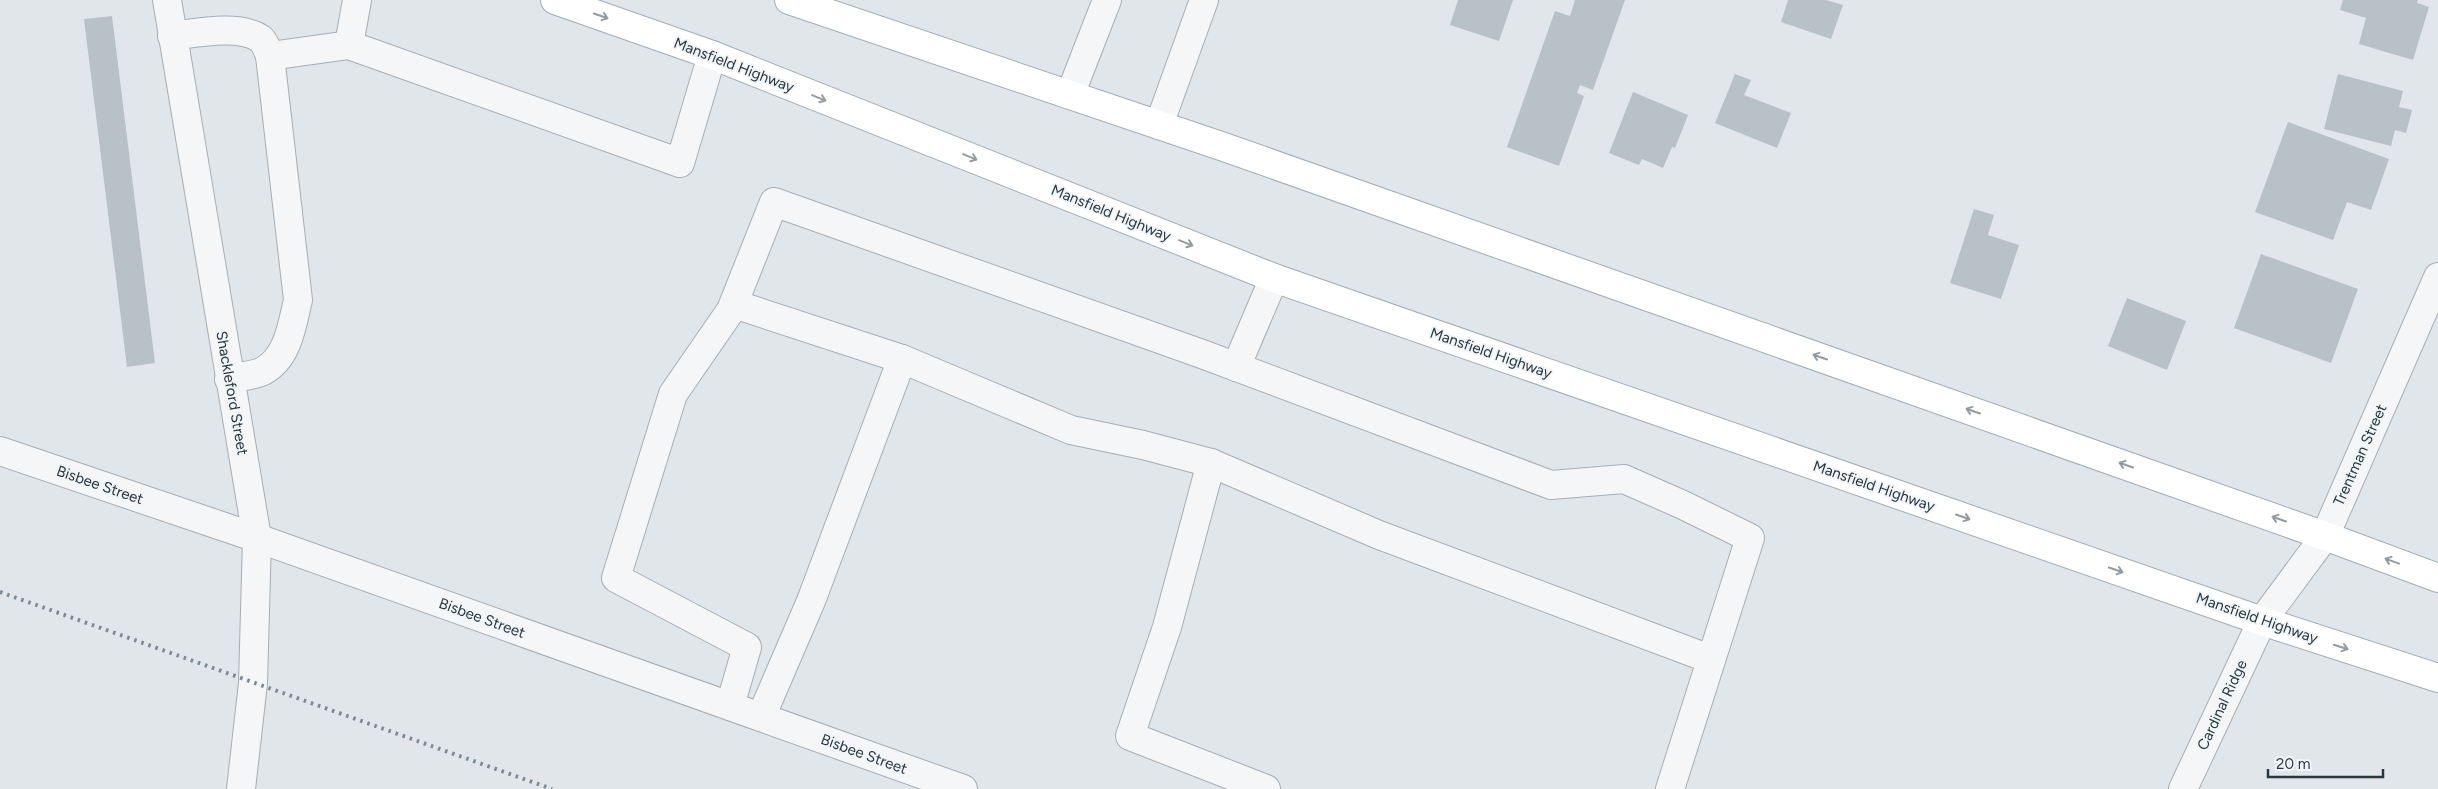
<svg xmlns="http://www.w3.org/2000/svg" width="2438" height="789" viewBox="0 0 2438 789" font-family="Figtree,sans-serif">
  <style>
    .building { fill: #b8c1c6 }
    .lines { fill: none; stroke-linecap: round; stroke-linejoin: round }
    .minor-casing { stroke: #a6aeb4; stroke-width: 30 }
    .major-casing { stroke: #a0adb5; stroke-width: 30 }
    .minor { stroke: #f4f6f8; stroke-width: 28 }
    .major { stroke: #fff; stroke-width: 28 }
    .rail { stroke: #7a8993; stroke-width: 4; stroke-dasharray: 2.5 5; stroke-linecap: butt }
    .oneway { stroke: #949ba0 }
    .labels { text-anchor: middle; stroke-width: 4; stroke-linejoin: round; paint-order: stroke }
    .street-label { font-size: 15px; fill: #293741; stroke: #f1f5f7 }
  </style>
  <rect width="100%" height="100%" fill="#e1e6ea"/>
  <!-- building -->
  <g class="building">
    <polygon points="1458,0 1513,0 1499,41 1450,25"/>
    <polygon points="1575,0 1625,0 1593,90 1580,85 1577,93 1584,96 1559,166 1507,147 1555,11 1570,16"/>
    <polygon points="1788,0 1826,0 1843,5 1831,39 1781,22"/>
    <polygon points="2343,0 2418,0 2417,3 2429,7 2413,60 2359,44 2366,18 2340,10"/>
    <polygon points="112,16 155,363 127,367 84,19"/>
    <polygon points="1735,74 1751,80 1744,95 1791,113 1777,148 1715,123"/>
    <polygon points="2338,74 2403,91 2399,107 2412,110 2406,133 2395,130 2391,146 2324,129"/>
    <polygon points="1633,92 1688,115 1675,148 1672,147 1663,168 1642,159 1639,165 1609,153"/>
    <polygon points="2288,122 2389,159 2371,210 2347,202 2333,240 2255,212"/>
    <polygon points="1974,209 1994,215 1988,235 2019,245 2001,299 1950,283"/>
    <polygon points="2261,254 2358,289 2331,363 2234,328"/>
    <polygon points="2127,298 2186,321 2167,370 2108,346"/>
  </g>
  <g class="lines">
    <!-- minor casing -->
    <g class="minor-casing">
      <g id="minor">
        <polyline points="167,0 257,538 253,683 241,789"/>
        <polyline points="357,0 349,45 680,163 712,55"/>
        <path d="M172,36C197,33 240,24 261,39C265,43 268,51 270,56L298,300C292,325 288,358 263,371C254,376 240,376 229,379"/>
        <polyline points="270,56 349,45"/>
        <polyline points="1070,95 1107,0"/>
        <polyline points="1159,125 1204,0"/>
        <polyline points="734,304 902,359 811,601 761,717"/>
        <polyline points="902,359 1071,430 1143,445 1211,463 1379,535 1710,659"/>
        <polyline points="1236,367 1274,278"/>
        <polyline points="0,451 257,538 963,789"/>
        <polyline points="1211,463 1167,627 1130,736 1266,789"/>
        <polyline points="730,706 747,647 616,578 673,394 731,310 774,202 1202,354 1551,485 1624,479 1683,505 1750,538 1670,789"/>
        <polyline points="2183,789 2262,621 2325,536 2438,277"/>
      </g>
    </g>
    <!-- major casing -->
    <g class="major-casing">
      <g id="major">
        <polyline points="555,0 712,55 1274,278 2262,621 2438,678"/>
        <polyline points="789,0 1224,147 2325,536 2438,578"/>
      </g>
    </g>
    <!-- minor -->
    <use href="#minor" class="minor"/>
    <!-- major -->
    <use href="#major" class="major"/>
    <!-- rail -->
    <polyline class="rail" points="0,592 552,789"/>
  </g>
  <!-- one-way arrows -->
  <defs><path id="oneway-shaft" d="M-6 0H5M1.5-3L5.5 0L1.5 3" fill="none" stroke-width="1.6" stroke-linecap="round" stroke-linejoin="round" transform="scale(1.25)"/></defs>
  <g class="oneway">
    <use href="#oneway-shaft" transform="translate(601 16) rotate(19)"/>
    <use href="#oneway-shaft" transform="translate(819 98) rotate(22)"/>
    <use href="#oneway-shaft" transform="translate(970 157) rotate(22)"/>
    <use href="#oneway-shaft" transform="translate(1186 243) rotate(22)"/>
    <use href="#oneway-shaft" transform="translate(1820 357) rotate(-161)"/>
    <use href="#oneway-shaft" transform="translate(1973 411) rotate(-161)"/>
    <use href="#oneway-shaft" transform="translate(2126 465) rotate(-161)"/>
    <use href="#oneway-shaft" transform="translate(1963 517) rotate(19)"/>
    <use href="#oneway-shaft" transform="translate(2279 519) rotate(-161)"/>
    <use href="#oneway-shaft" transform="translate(2392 561) rotate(-160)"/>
    <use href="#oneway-shaft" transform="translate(2116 570) rotate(19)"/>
    <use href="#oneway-shaft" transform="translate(2341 647) rotate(18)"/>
  </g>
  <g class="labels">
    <!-- street labels -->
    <g class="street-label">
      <text transform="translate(734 65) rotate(21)" y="5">Mansfield Highway</text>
      <text transform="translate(1111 213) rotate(22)" y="5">Mansfield Highway</text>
      <text transform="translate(1491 353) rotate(19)" y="5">Mansfield Highway</text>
      <text transform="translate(232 393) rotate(80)" y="5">Shackleford Street</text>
      <text transform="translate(2360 455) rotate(-66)" y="5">Trentman Street</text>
      <text transform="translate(100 485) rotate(19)" y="5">Bisbee Street</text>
      <text transform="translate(1874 486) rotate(19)" y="5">Mansfield Highway</text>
      <text transform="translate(482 618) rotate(20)" y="5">Bisbee Street</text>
      <text transform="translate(2257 618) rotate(19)" y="5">Mansfield Highway</text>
      <text transform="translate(2222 705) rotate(-65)" y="5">Cardinal Ridge</text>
      <text transform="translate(864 754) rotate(20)" y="5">Bisbee Street</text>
    </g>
  </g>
  <!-- scale -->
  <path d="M2268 769v8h115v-8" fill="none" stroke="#293741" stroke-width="2.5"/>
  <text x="2276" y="769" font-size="15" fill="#293741" stroke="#f1f5f7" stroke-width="4" paint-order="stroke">20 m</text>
</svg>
